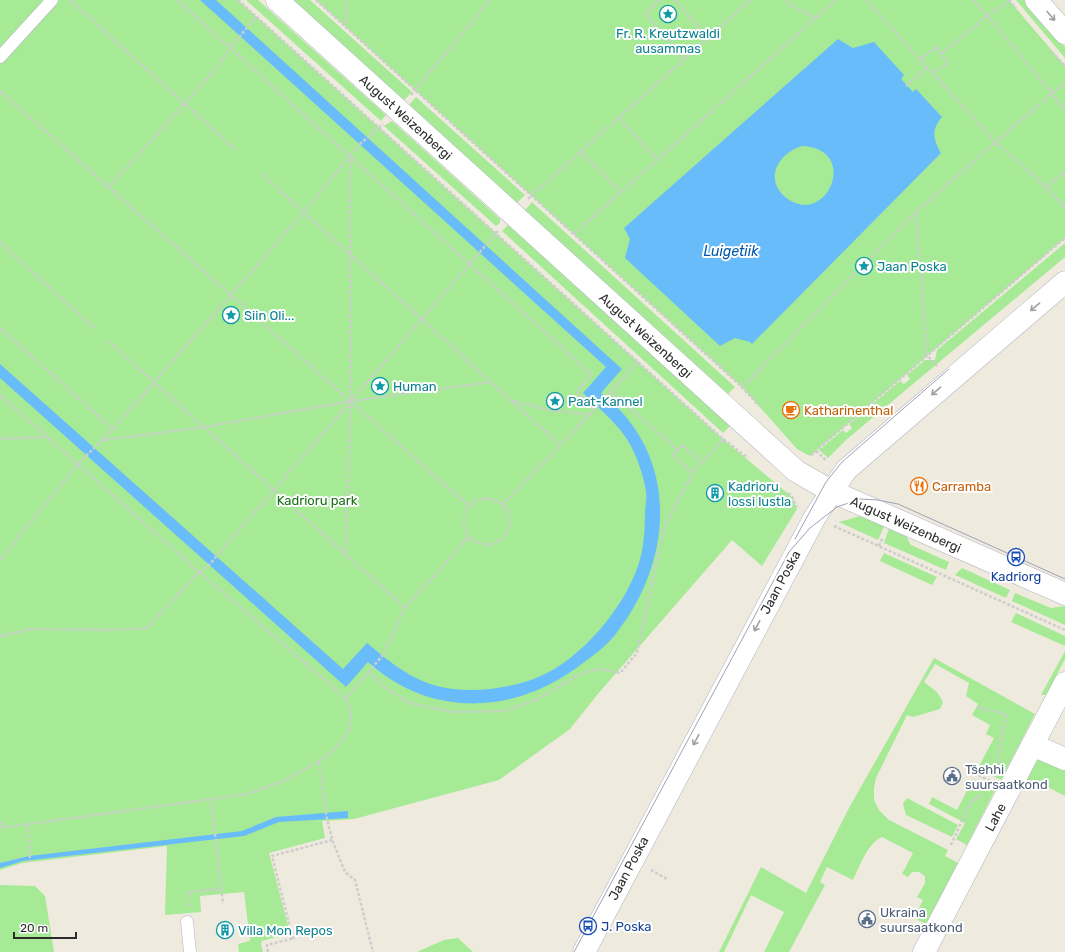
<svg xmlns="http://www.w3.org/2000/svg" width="1065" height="952" viewBox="0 0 1065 952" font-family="Rubik,sans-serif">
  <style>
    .green { fill: #a6ea96 }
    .water { fill: #69bcfa; fill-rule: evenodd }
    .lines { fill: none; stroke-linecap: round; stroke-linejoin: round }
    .lane-casing { stroke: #b2b3c1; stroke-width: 13 }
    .street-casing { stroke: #b2b3c1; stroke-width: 23 }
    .secondary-casing { stroke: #b2b3c1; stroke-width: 23 }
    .path { stroke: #cdcdcd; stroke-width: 2.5; stroke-dasharray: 3 2; stroke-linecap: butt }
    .lane { stroke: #fff; stroke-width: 12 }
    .street { stroke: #fff; stroke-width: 22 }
    .secondary { stroke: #fff; stroke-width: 22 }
    .tram { stroke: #a0a0b8; stroke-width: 1 }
    .oneway { stroke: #a0a0a0 }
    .labels { text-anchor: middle; stroke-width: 4; stroke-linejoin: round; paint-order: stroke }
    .culture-label { font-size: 13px; fill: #0d838f; stroke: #fff; text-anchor: start }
    .street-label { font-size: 13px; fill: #2d2d2d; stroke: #fff }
    .food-label { font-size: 13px; fill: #c56008; stroke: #fff; text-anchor: start }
    .park-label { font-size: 13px; fill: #197214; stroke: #fff }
    .transit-label { font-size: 13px; fill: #164399; stroke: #fff }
    .service-label { font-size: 13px; fill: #4e5e75; stroke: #fff; text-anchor: start }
    .water-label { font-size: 14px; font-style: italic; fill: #0157ac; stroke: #fff }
  </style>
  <rect width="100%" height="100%" fill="#efeade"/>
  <!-- green -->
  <g class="green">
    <polygon points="0,0 238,0 723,439 792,497 797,509 762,566 732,540 597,695 570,729 499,780 354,819 322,821 325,838 269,853 290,933 262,941 261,944 263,952 239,952 238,944 250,941 244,892 200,896 201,912 165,915 167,846 22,863 0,870"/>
    <polygon points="246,0 258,0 386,115 381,121"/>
    <polygon points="293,0 310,0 412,92 404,100"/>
    <polygon points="316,0 1009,0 1065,66 1065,238 810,456 797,449 742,387"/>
    <polygon points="1016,0 1025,0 1065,47 1065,58"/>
    <polygon points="416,97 525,195 517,203 409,105"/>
    <polygon points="392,121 500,219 500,223 496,226 384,126"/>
    <polygon points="532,202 735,387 728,394 525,210"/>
    <polygon points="508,225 730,426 723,433 502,231"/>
    <polygon points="1065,243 1065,257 846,440 828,458 819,450 843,430 846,433 852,428 849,424 900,381 904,384 910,379 907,375 925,360 935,360 937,350"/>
    <polygon points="860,516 869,516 885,524 878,540 839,522"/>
    <polygon points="890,526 906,536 911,545 949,562 946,570 884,543"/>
    <polygon points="884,553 937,577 932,585 880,561"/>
    <polygon points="962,568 1010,590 1006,598 955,575"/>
    <polygon points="1015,593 1051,608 1065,606 1065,625 1012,601"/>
    <polygon points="1016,613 1065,636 1065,646 1011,622"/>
    <polygon points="1065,651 1065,659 1046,695 1041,695"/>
    <path d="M934,658L1035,714L1001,780L978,768L994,738L986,734L990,725L972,715L978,704L966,696L969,683L935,664L924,682L937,692L943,702L940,709L913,717L907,715L876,778L874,788V800L879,810L889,820L948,850L945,856L958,863L926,924L914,918L923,900L917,897L925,883V876L919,872H912L908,877L902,874L913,853L882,837C867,844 860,866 853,880L827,867L820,882L825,885L789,952H764L784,912L751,895L724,952H719L761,867L806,893L849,808Z"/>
    <polygon points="1040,754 1065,765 1065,796 1040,783 1030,782 1028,785 1025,784"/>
    <polygon points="973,779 995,790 967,845 956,839 965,823 929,804 932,797 957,810"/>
    <polygon points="907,798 958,825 952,837 906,815 903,804"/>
    <polygon points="0,885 35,886 45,896 54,952 0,952"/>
    <polygon points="458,938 473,952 417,952 444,940"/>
  </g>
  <!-- water -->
  <g class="water">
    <path d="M200,0H216L622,369L601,393C681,455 674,561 615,635C606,646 594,655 583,663C517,715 431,719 368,662L346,687L0,378V364L343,669L367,643C390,662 411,680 441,687C473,694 518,688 547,673C588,652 630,600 641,556C644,542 645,528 645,514C645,507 647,499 646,492C644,477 638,460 631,446C621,426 599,409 583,393L606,367Z"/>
    <path d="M838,39L853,48L874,42L904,75L901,79L913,92L916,89L942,117C931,130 933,139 941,153L752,344L750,342L735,338L720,346L625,258L630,239L624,228ZM802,146C863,149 824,233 783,195C764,176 781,152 802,146Z"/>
    <polygon points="348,811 348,818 279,822 244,836 23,861 0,868 0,863 29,856 242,831 276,817"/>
  </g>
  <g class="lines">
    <!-- lane casing -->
    <g class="lane-casing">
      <g id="lane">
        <polyline points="0,57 52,0"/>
        <polyline points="187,922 190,952"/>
      </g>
    </g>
    <!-- street casing -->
    <g class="street-casing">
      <g id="street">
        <polyline points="277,0 796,471 831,491 1065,594"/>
        <polyline points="1036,0 1065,33"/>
        <polyline points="1032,745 1065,759"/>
        <polyline points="924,952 1065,683"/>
      </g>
    </g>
    <!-- secondary casing -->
    <g class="secondary-casing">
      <polyline id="secondary" points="584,952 815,517 846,470 1065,282"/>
    </g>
    <!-- path -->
    <g class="path">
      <polyline points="70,0 237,151"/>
      <polyline points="177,0 591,374 577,392 594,411"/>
      <polyline points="238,0 723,439 748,458"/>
      <polyline points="316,0 742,387 759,406"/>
      <polyline points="660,0 645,13 685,59"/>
      <polyline points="675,0 708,38"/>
      <polyline points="787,0 790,5 816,18"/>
      <polyline points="866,0 995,142 1046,187 1065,208"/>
      <polyline points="974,0 1065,109"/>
      <polyline points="1009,0 1016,8"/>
      <polyline points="345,25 346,0"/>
      <polyline points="1052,52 1065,66"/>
      <polyline points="941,54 987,16 1009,1"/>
      <polyline points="922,59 935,47 948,62 934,73"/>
      <polyline points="906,86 928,67"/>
      <polyline points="0,91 469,506"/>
      <polyline points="411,95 490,0"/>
      <polyline points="619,118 657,159"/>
      <polyline points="581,152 621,192"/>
      <polyline points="263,175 559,444"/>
      <polyline points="1046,187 1065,172"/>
      <polyline points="108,188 217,68 230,48 256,17"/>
      <polyline points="528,199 750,0"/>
      <polyline points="916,213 927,355 937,366"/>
      <polyline points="574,234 836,0"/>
      <polyline points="0,242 96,330"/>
      <polyline points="0,328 113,429"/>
      <polyline points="108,341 405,608"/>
      <polyline points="741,388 916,212 1065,82"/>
      <polyline points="612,392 678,450 682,445 702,463"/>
      <polyline points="0,395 199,572 325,680 346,699 351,714 349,730 339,745 327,756 288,779 248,794 0,828"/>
      <polyline points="513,401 544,409 589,415"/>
      <polyline points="0,439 47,437"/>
      <polyline points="103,440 205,427 351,401 491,382"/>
      <polyline points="678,450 673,455 693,473 724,438"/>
      <polyline points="816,451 826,460"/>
      <polyline points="811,455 1065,238"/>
      <polyline points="788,493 792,497 797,507"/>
      <polyline points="834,526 1065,630"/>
      <path d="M469,537C493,558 523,530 503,505"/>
      <polyline points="879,546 883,537"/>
      <polyline points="345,553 351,401 350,158"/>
      <polyline points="0,560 78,464 113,429 304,212 360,144 383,124"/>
      <polyline points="0,636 31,629 112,630 147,628 199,572 209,565 499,230"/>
      <polyline points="368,672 387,689 410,703 453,712 504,711 536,700 582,673 600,669 620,673 637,653 664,527 693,473"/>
      <path d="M346,699L382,656L405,608L469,537C452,513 480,486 503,505C548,457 595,411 638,361"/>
      <polyline points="977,707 1005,714 1006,718 1000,742 998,763"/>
      <polyline points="319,762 327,819 333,842 345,872 355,880 373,952"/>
      <polyline points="974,773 990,781"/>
      <polyline points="211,799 223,904"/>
      <polyline points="0,823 6,827"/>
      <polyline points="28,825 30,862"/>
      <polyline points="951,845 970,803 983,794"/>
      <polyline points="651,870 667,879"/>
      <polyline points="189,906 188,892 221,889"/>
      <polyline points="293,939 272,856 332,840"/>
      <polyline points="268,952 267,945 295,938"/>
    </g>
    <!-- lane -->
    <use href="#lane" class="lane"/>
    <!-- street -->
    <use href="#street" class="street"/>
    <!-- secondary -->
    <use href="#secondary" class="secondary"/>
    <!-- tram -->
    <g class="tram">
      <polyline points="795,539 826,482 842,462 949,369"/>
      <polyline points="574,952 789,552 810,528 837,507 860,499 878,500 898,504 1065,579"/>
    </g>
  </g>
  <!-- one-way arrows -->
  <defs><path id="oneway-shaft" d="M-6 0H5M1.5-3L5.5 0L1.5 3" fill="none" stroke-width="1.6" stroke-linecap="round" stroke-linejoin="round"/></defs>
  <g class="oneway">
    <use href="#oneway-shaft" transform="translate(1051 16) rotate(49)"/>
    <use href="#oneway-shaft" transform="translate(1035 307) rotate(140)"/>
    <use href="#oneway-shaft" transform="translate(936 391) rotate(139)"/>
    <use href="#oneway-shaft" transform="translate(757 626) rotate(118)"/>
    <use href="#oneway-shaft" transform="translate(696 740) rotate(118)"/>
  </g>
  <!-- icons -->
  <defs>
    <g id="sight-ring" transform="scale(0.9)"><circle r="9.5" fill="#fff" stroke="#0f9aa8" stroke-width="1.5"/><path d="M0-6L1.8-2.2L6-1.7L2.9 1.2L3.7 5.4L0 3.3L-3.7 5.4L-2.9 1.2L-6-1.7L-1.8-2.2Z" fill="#0f9aa8"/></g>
    <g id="cafe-ring" transform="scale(0.9)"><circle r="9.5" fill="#fff" stroke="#e8710a" stroke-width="1.5"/><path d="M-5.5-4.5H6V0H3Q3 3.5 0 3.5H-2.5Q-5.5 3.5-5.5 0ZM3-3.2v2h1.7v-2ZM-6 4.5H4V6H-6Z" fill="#e8710a"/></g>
    <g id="restaurant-ring" transform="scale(0.9)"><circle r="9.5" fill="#fff" stroke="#e8710a" stroke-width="1.5"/><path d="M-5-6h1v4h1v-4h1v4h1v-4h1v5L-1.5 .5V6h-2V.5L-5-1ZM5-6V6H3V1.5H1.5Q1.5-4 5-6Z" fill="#e8710a"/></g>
    <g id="building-ring" transform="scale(0.9)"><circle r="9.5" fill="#fff" stroke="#0f9aa8" stroke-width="1.5"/><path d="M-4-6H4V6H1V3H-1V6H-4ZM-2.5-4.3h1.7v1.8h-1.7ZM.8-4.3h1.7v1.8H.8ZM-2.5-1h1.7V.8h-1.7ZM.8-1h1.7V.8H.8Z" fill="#0f9aa8"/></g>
    <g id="bus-ring" transform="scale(0.9)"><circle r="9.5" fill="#fff" stroke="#1a4fb4" stroke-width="1.5"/><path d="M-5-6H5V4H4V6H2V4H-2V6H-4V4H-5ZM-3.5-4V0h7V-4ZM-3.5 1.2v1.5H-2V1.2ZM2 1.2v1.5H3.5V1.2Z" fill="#1a4fb4"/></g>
    <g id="civic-ring" transform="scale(0.9)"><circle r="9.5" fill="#fff" stroke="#5c6f8a" stroke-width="1.5"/><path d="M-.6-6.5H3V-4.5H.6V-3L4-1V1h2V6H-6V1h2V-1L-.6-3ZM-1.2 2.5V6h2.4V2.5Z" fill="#5c6f8a"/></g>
  </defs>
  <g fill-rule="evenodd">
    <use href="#sight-ring" x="668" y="14"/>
    <use href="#sight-ring" x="864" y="266"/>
    <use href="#sight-ring" x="231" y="315"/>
    <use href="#sight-ring" x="380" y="386"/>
    <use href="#sight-ring" x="555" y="401"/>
    <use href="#cafe-ring" x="791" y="410"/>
    <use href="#restaurant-ring" x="919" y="486"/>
    <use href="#building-ring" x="715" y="493"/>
    <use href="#bus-ring" x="1016" y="557"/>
    <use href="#civic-ring" x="952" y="776"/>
    <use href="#civic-ring" x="867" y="919"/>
    <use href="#bus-ring" x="588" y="926"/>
    <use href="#building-ring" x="225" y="930"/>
  </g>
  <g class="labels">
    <!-- culture labels -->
    <g class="culture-label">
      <text x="668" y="38" text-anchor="middle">Fr. R. Kreutzwaldi<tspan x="668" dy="15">ausammas</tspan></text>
      <text x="877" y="271">Jaan Poska</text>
      <text x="244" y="320">Siin Oli...</text>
      <text x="393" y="391">Human</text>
      <text x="568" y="406">Paat-Kannel</text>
      <text x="728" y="491">Kadrioru<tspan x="728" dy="15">lossi lustla</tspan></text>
      <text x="238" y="935">Villa Mon Repos</text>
    </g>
    <!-- street labels -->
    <g class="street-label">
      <text transform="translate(406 117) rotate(42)" y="5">August Weizenbergi</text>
      <text transform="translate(646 335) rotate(42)" y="5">August Weizenbergi</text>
      <text transform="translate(906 524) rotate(24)" y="5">August Weizenbergi</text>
      <text transform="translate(780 582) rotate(-62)" y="5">Jaan Poska</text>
      <text transform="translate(995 817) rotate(-62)" y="5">Lahe</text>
      <text transform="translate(628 868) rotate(-62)" y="5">Jaan Poska</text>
    </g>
    <!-- food labels -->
    <g class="food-label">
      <text x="804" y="415">Katharinenthal</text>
      <text x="932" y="491">Carramba</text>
    </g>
    <!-- park labels -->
    <g class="park-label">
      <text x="317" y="505">Kadrioru park</text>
    </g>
    <!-- transit labels -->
    <g class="transit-label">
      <text x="1016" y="581">Kadriorg</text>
      <text x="601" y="931" text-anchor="start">J. Poska</text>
    </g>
    <!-- service labels -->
    <g class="service-label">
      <text x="965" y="774">Tšehhi<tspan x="965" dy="15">suursaatkond</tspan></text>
      <text x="880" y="917">Ukraina<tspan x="880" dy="15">suursaatkond</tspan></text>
    </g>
    <!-- water labels -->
    <g class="water-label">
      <text x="731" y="256">Luigetiik</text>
    </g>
  </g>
  <!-- scale -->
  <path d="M14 932v6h62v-6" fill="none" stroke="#2d2d2d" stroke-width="2"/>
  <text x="20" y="932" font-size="12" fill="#2d2d2d" stroke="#ffffff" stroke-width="3" paint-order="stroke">20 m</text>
</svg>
